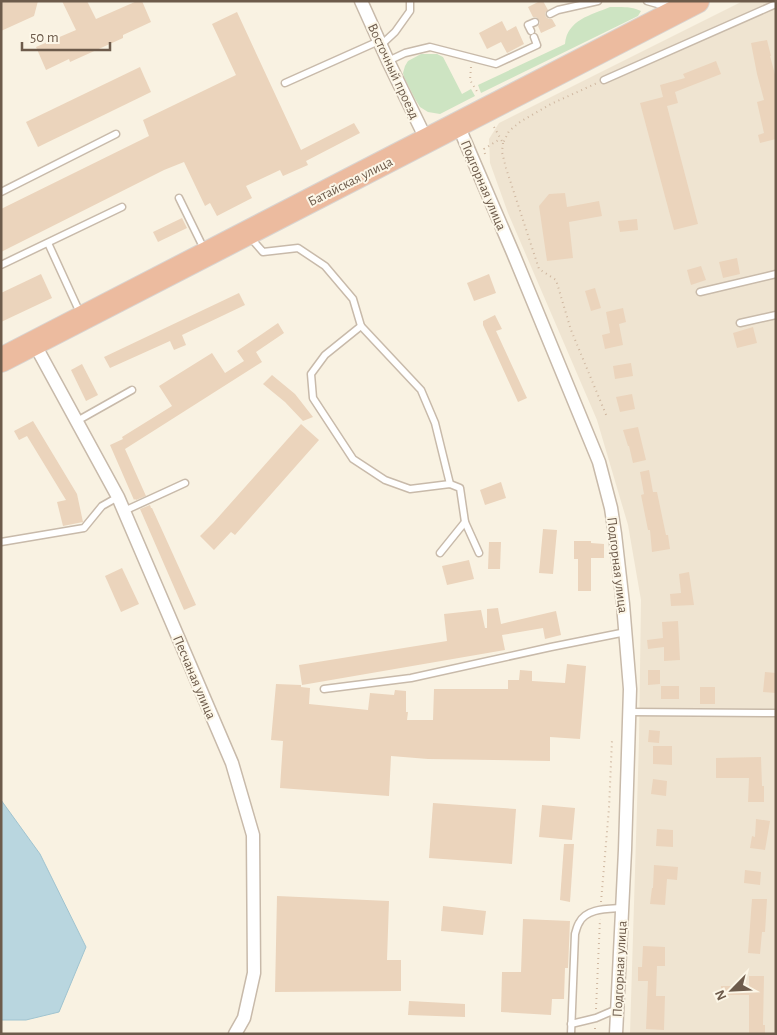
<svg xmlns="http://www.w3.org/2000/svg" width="777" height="1035" viewBox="0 0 777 1035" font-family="'Alegreya Sans',sans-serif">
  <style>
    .residential { fill: #efe4d1 }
    .green { fill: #cde4c2 }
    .water { fill: #b9d6df; stroke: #a0c4d0 }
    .building { fill: #ebd4bc }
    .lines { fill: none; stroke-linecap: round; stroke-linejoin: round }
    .lane-casing { stroke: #c8baaa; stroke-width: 9 }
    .street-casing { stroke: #c8baaa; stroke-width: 15 }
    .highway-casing { stroke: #d9d4d0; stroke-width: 26 }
    .path { stroke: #cfb7a0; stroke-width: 2; stroke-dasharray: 1 4; stroke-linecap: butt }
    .lane { stroke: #fff; stroke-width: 6 }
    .street { stroke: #fff; stroke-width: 12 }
    .highway { stroke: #ecbb9f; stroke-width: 24 }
    .labels { text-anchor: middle; stroke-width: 4; stroke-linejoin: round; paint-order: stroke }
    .street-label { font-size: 14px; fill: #6d5b4b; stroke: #fcf6e7 }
  </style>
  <rect width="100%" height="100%" fill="#f9f2e2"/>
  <!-- residential -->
  <polygon class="residential" points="743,1 776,1 776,1034 630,1034 639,741 641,600 628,525 597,420 508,213 490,163 489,139 499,123"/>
  <!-- green -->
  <g class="green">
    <path d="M610,7C620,7 632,6 641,11L638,16L481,93L478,85L565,44C567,20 591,15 610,7Z"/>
    <polygon points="421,54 437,54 443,57 462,94 471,89 475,96 440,114 428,112 420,107 415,99 404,77 403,73 405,66 408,61"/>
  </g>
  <!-- water -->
  <polygon class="water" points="1,800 40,854 86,947 59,1012 26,1020 1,1020"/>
  <!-- building -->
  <g class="building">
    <polygon points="1,1 38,1 34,16 1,31"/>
    <polygon points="62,1 87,1 96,19 137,1 142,1 151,22 123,35 123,38 70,62 69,59 46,70 36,47 76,30"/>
    <polygon points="540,1 543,1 548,10 545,13 546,17 549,19 552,19 556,26 541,33 538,26 540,23 539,20 536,17 533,17 528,7"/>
    <polygon points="237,12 301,150 354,123 360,133 306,161 308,165 283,176 280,170 246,186 252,198 217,216 210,203 205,206 184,162 164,170 1,252 1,209 149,136 143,120 236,75 212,24"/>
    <polygon points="502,21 507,31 516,26 524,44 507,53 501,42 487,49 479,33"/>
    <polygon points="767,40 771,56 770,56 776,78 776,139 760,143 758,135 764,133 757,102 764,100 757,74 751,43"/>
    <polygon points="716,61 721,74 675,92 678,103 667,106 698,224 674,230 640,103 663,97 660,85 685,78 683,74"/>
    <polygon points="140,67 151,92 38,147 26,122"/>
    <polygon points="565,193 567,207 599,201 602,216 569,222 573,258 547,261 539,206 549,194"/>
    <polygon points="182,218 187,228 158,242 153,232"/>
    <polygon points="637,219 638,230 620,232 618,221"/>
    <polygon points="737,258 740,274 723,278 719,262"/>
    <polygon points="701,266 706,280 691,285 687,270"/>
    <polygon points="41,274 52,298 1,322 1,293"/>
    <polygon points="489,274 496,293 474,301 467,283"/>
    <polygon points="595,288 601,308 591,311 585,291"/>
    <polygon points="239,293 245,305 182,335 186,345 174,350 170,341 110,368 104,357"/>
    <polygon points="623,308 626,322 619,324 623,345 605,349 602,335 610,333 606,312"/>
    <polygon points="495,315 502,329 496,331 527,398 518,402 483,325 483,321"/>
    <polygon points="278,323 284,333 256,352 262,362 125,449 146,496 136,500 135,499 134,500 110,445 123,439 122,437 172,406 159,386 212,353 225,373 244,361 237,351"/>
    <polygon points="753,327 757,343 737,348 733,333"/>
    <polygon points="631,363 633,376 615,379 613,366"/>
    <polygon points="82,364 98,395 86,401 71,370"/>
    <polygon points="272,375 295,394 313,417 303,421 285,402 263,384"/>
    <polygon points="632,394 635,409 620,412 616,397"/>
    <polygon points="33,421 77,494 83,522 63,526 57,502 66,500 27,436 19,440 14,431"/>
    <polygon points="301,424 319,440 235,535 231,532 214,550 200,536 214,522"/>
    <polygon points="638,427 646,460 633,463 629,446 628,446 623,430"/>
    <polygon points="649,470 653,492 657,492 666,535 668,535 670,549 652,552 650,530 648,530 641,495 644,494 640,472"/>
    <polygon points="501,482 506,498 485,505 480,490"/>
    <polygon points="150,505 151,508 152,508 196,605 184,610 140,509"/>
    <polygon points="543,529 557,530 553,574 539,573"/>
    <polygon points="574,541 591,541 591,543 604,544 604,558 591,558 591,591 578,591 578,559 574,559"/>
    <polygon points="489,542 501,542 500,569 488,569"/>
    <polygon points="469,560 474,579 447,585 442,566"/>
    <polygon points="122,568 139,604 121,612 105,576"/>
    <polygon points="689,572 694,605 671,606 670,594 681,593 679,574"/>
    <polygon points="498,608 501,624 556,611 561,635 545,639 543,628 502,635 505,650 302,685 299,665 447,641 444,614 481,610 485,628 487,628 487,609"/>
    <polygon points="678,621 680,660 664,661 664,647 648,649 647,640 663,638 662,622"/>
    <polygon points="567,664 586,666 580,739 550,737 550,761 428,759 391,756 389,796 280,788 283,741 271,740 276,684 301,685 301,687 310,688 309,704 368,710 370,693 394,695 395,690 406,691 406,712 408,712 407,720 433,720 434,689 508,689 508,680 519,680 520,670 532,671 532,681 565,683"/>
    <polygon points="648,670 660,670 660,684 648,685"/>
    <polygon points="765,672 776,673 776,693 763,692"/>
    <rect x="661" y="686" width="18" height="13"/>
    <rect x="700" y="687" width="15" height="17"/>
    <polygon points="649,730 660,731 659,743 648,742"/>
    <polygon points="653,746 672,746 672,765 653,764"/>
    <polygon points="761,757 762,786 764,786 764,802 748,802 749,778 716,778 716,758"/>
    <polygon points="653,779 667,781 666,796 651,794"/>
    <polygon points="433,803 516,809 512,864 429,858"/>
    <polygon points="542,805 575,808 572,840 539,837"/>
    <polygon points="756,819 770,821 765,850 750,848 752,836 755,837"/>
    <polygon points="657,829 673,830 673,847 656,846"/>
    <polygon points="564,844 574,844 570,902 560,900"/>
    <polygon points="654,865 678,867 677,880 667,879 665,905 650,904 652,888 653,888"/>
    <polygon points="745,870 761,872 760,885 744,883"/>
    <polygon points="277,896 389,901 387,960 401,960 401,991 275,992"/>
    <polygon points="752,899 767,899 765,932 762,932 760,954 748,953"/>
    <polygon points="443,906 486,911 483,935 441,931"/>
    <polygon points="523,919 570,921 568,968 565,968 564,999 552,999 551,1015 501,1012 502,972 521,972"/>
    <polygon points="643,946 665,947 665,966 657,966 656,996 665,996 664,1030 646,1029 648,981 638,981 638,967 642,967"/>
    <polygon points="749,976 764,976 763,1025 765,1025 765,1034 749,1034 749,995 721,995 721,986 749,986"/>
    <polygon points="409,1001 465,1004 465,1017 408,1015"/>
  </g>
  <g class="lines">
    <!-- lane casing -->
    <g class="lane-casing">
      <g id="lane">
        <polyline points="647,1 661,5 672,3"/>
        <polyline points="550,14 558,10 598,1"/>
        <polyline points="531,31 528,25 535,22"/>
        <polyline points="381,45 395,32 410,11 410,1"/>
        <polyline points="388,61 405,53 430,47 496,64 537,45 534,37"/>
        <polyline points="604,80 776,4"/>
        <polyline points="285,83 379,41"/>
        <polyline points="1,192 116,134"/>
        <polyline points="179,198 205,251"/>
        <polyline points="249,236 263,252 298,248 325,266 353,299 361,326 325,355 311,374 313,398 353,459 385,480 410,489 450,484 460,488 465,522 479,553"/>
        <polyline points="48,243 81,315"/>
        <polyline points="1,265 122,207"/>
        <polyline points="700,292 776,274"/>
        <polyline points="740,323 776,315"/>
        <polyline points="361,326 421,390 435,423 450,484"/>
        <polyline points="77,421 132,390"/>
        <polyline points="124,511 185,483"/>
        <polyline points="1,542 84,528 102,506 118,497"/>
        <polyline points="440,553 465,522"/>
        <polyline points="324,689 411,678 551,647 626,632"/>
        <polyline points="630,712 776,713"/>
        <polyline points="571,1024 596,1018 617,1009"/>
        <path d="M571,1034L575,934C576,931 577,926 579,923C586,908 608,909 622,908"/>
      </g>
    </g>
    <!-- street casing -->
    <g class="street-casing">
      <g id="street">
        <polyline points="361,1 388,61 427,141"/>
        <polyline points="458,125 513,253 599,462 611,508 615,534 623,604 630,689 625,850 616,1034"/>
        <polyline points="34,343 118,497 232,763 253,835 254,973 244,1018 235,1034"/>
      </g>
    </g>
    <!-- highway casing -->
    <g class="highway-casing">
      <polyline id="highway" points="1,360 697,1"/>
    </g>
    <!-- path -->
    <g class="path">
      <polyline points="471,67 470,80 478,93"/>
      <polyline points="494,127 503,143 509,131 520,122 551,104 597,83"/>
      <polyline points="503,143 502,152 506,168 539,269 556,280 571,330 607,417"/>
      <polyline points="485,154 484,149 500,139"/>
      <polyline points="601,902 609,808 612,740"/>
      <polyline points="596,1009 600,919"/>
      <polyline points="595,1034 595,1026"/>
    </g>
    <!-- lane -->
    <use href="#lane" class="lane"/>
    <!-- street -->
    <use href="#street" class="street"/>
    <!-- highway -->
    <use href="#highway" class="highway"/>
  </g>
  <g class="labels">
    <!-- street labels -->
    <g class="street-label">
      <text transform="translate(394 71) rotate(65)" y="5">Восточный проезд</text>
      <text transform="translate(350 181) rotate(-27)" y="5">Батайская улица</text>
      <text transform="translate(484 185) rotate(67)" y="5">Подгорная улица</text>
      <text transform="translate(618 565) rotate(83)" y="5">Подгорная улица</text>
      <text transform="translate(195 677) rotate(67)" y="5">Песчаная улица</text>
      <text transform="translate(619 969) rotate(-87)" y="5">Подгорная улица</text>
    </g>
  </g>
  <!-- border -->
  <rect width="777" height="1035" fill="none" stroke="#6d5b4b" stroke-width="5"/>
  <!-- north arrow -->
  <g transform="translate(732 990) rotate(246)" stroke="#fcf6e7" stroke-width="4" paint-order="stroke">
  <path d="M0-4L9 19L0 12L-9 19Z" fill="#6d5b4b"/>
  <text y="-8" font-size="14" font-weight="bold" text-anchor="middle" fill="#6d5b4b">N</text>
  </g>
  <!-- scale -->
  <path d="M22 42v8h88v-8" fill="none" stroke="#6d5b4b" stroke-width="2.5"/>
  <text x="30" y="42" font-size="15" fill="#6d5b4b" stroke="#fcf6e7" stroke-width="4" paint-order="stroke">50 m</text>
</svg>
